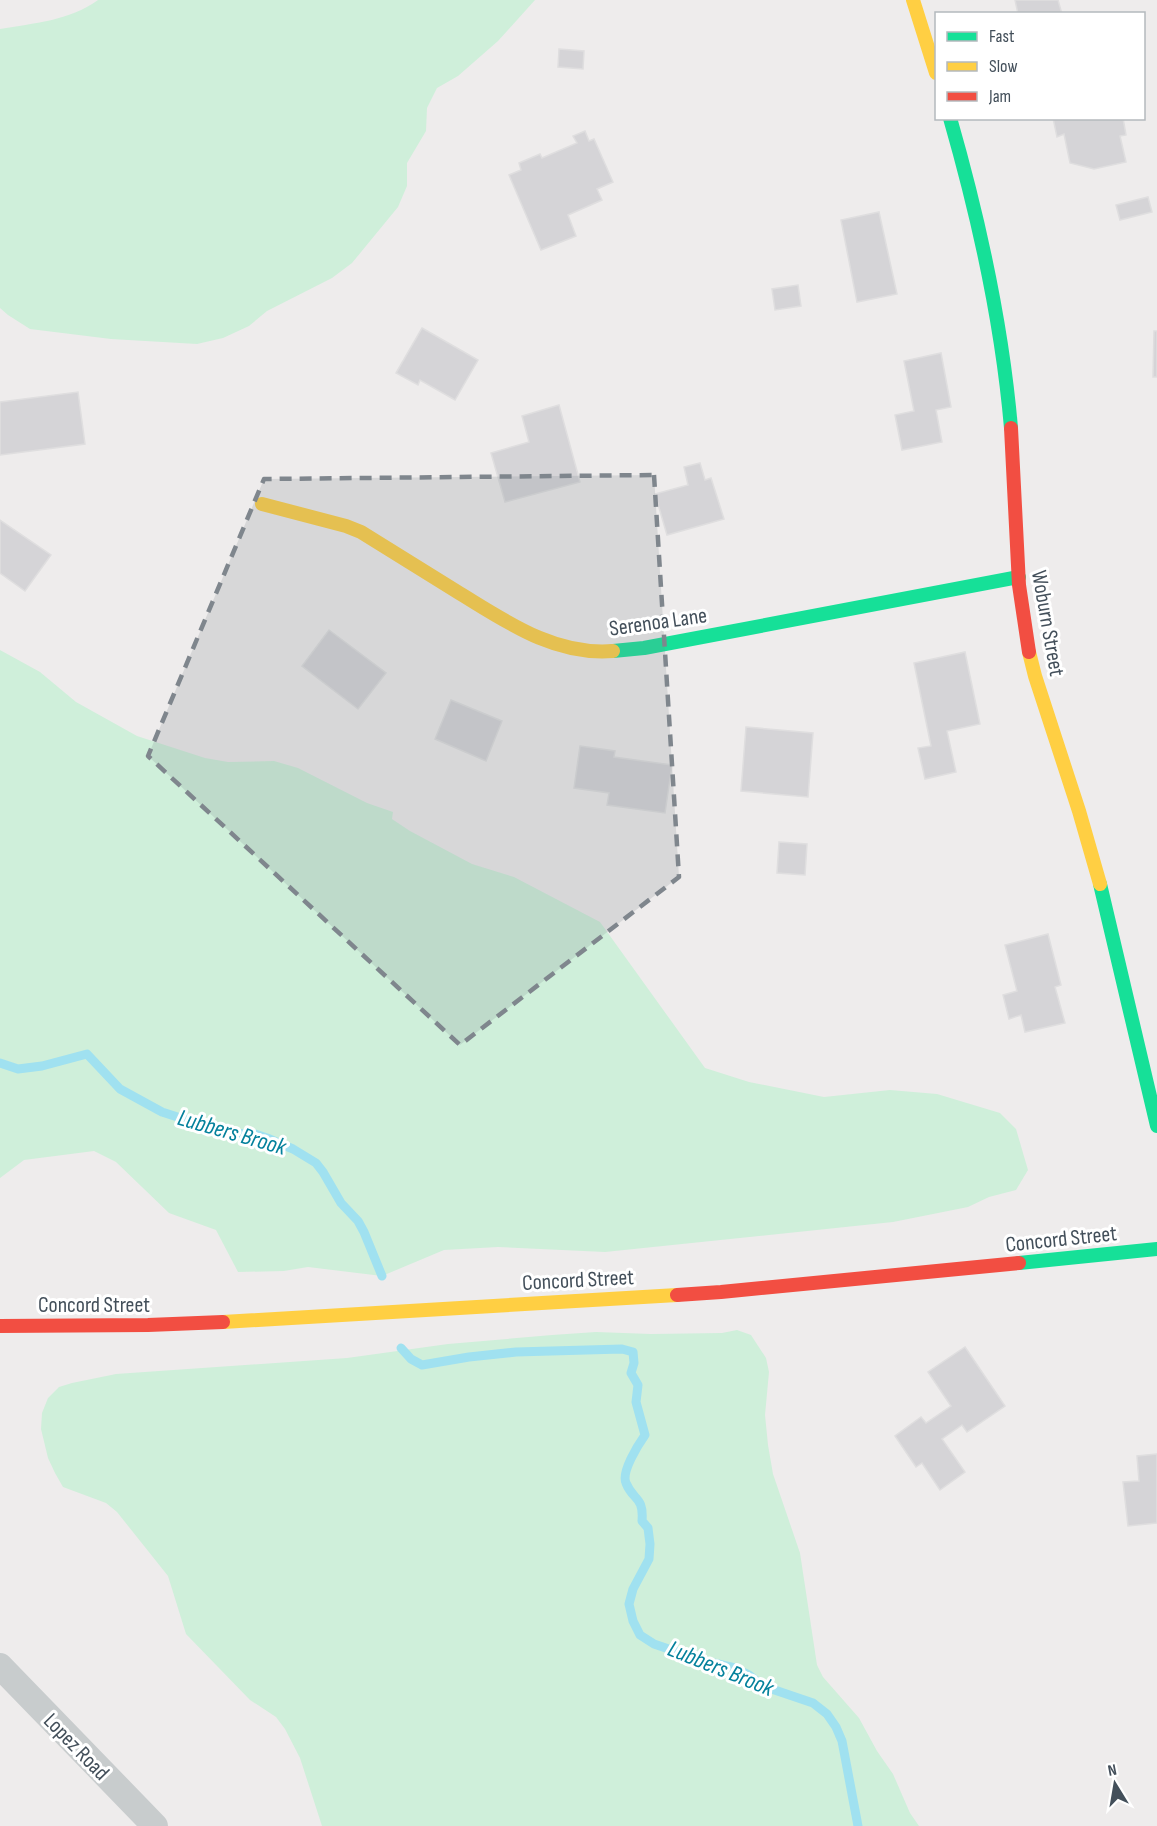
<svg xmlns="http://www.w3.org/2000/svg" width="1157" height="1826" viewBox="0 0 1157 1826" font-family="'Sofia Sans Condensed',sans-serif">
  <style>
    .green { fill: #cfefda }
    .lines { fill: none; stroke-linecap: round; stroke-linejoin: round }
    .stream { stroke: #a0e1f0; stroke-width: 9 }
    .building { fill: #d5d4d7; stroke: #dfdedf; stroke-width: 1.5 }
    .street { stroke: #c8cccd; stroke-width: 26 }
    .fast { stroke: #16e098; stroke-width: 14 }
    .slow { stroke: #ffcf43; stroke-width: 14 }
    .jam { stroke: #f24e42; stroke-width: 14 }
    .marked { fill: #7f868d; fill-opacity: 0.2; stroke: #7f868d; stroke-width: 4.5; stroke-dasharray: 12 8; stroke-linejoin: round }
    .labels { text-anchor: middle; stroke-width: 6; stroke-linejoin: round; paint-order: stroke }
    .street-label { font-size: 22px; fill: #434f5a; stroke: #fff }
    .water-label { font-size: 24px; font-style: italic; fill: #04819c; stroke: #fff }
  </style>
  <rect width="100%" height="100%" fill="#eeecec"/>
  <!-- green -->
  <g class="green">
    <path d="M98,0H535L498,41L458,76L437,88L427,108L426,131L407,163V186L398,207L352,263L332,278L267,311L249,326L223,338L197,344L111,339L30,329L8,315L0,308V29C34,23 69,21 98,0Z"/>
    <polygon points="0,650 40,672 76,702 137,736 205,758 228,762 274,761 298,768 367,803 393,812 392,819 410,831 472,864 514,877 600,922 705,1068 749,1082 824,1097 890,1090 937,1094 1000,1113 1016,1129 1028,1170 1016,1190 989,1197 968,1207 893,1222 605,1252 498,1247 444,1250 382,1276 308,1267 284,1271 238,1272 216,1230 169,1213 116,1162 94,1151 24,1160 0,1178"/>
    <polygon points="737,1330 751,1335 766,1358 769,1372 765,1415 768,1445 773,1474 800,1553 817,1665 823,1677 859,1718 877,1751 893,1774 910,1813 919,1826 322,1826 300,1758 285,1729 276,1717 250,1700 186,1634 168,1576 117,1512 106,1503 63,1487 55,1473 48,1458 41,1429 42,1413 48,1398 59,1387 72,1383 116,1374 347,1358 448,1344 552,1335 596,1332 651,1334 722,1333"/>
  </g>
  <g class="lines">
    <!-- stream -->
    <g class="stream">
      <polyline points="0,1063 18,1069 42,1066 87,1054 120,1089 162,1112 196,1123 219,1133 255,1134 267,1138 293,1149 316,1163 323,1172 341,1203 358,1221 364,1232 382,1276"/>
      <path d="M401,1348L411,1359L422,1365L469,1357L516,1352L622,1349L633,1352L634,1363L631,1373L638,1385L636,1402L645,1435C638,1445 621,1472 626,1483C633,1501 644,1496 642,1521L648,1528L650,1544L649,1559L633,1589L629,1604L633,1621L640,1635L654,1644L701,1660L735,1668L749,1675L763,1686L813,1703L827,1714L836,1727L842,1741L858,1826"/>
    </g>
  </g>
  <!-- building -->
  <g class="building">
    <polygon points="1015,0 1058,0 1062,14 1018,14"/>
    <polygon points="559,49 584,51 583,69 558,67"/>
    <polygon points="1053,118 1123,118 1126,135 1120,136 1126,162 1094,169 1070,163 1064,134 1057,137"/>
    <polygon points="585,131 589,141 594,139 613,182 597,189 602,200 568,215 576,236 541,250 509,175 521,170 519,163 540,154 542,158 577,143 573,136"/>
    <polygon points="1148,197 1152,212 1120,220 1116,205"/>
    <polygon points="879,212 897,294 857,302 841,220"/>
    <polygon points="798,285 801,306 775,310 772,289"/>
    <polygon points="422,328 478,360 455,400 420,380 418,385 396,373"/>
    <polygon points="1154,331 1157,331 1157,377 1153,377"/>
    <polygon points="941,353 951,407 936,410 942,442 902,450 895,415 914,411 904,361"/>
    <polygon points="78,392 85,444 0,455 0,402"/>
    <polygon points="559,405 580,482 505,502 491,453 529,442 522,416"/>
    <polygon points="700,463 705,480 711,478 724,519 667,535 655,494 688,485 684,467"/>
    <polygon points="0,520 51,555 25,591 0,573"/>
    <polygon points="329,630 386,673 358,709 302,666"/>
    <polygon points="965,652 980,724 947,731 956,772 925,779 918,748 931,746 914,663"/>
    <polygon points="451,700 502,721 486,761 435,739"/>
    <polygon points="746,727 813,733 808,797 741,791"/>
    <polygon points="580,746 615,751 614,757 672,765 665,813 607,805 609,793 574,788"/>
    <polygon points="779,842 807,844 805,875 777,873"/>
    <polygon points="1048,934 1061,985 1055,987 1065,1023 1025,1032 1021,1015 1009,1019 1003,995 1017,991 1005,945"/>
    <polygon points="965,1347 1005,1406 967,1432 962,1425 942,1439 965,1472 940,1490 922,1463 916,1467 895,1436 921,1417 926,1423 951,1406 928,1372"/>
    <polygon points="1157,1454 1157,1523 1128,1526 1123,1482 1139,1481 1137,1456"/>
  </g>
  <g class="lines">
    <!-- street -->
    <polyline class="street" points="0,1666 155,1826"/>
    <!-- fast -->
    <g class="fast">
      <path d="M950,118C979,219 1002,323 1011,428"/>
      <polyline points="613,651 644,648 1019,577"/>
      <polyline points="1100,884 1157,1126"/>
      <polyline points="1019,1263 1157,1249"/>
    </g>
    <!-- slow -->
    <g class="slow">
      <polyline points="913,0 936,73"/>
      <path d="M262,504L346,526L361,532C393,552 424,571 456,591C504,620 553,656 613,651"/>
      <polyline points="1029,652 1035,676 1079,811 1100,884"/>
      <polyline points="223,1322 677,1295"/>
    </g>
    <!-- jam -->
    <g class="jam">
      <polyline points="1011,428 1019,585 1029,652"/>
      <polyline points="677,1295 721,1292 1019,1263"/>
      <polyline points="0,1326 148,1325 223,1322"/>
    </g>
  </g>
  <!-- marked area -->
  <path class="marked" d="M654,475L679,877L460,1045L148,756L264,479Z"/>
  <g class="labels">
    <!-- street labels -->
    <g class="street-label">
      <text transform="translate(658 621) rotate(-8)" y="8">Serenoa Lane</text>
      <text transform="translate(1049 623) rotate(80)" y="8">Woburn Street</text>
      <text transform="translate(1061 1238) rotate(-6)" y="8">Concord Street</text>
      <text transform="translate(578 1279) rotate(-3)" y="8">Concord Street</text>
      <text x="94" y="1312">Concord Street</text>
      <text transform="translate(77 1746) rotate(46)" y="8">Lopez Road</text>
    </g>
    <!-- water labels -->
    <g class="water-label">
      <text transform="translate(232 1132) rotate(16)" y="8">Lubbers Brook</text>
      <text transform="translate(721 1668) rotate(22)" y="8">Lubbers Brook</text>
    </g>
  </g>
  <!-- legend -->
  <rect x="935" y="12" width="210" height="108" fill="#ffffff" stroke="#b4b9bd" stroke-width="1.5"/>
  <rect x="947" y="32" width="30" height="9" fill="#16e098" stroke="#b4b9bd" stroke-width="1.5"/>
  <text x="989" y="42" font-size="18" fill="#434f5a">Fast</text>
  <rect x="947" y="62" width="30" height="9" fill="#ffcf43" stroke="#b4b9bd" stroke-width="1.5"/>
  <text x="989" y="72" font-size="18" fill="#434f5a">Slow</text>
  <rect x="947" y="92" width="30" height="9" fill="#f24e42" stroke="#b4b9bd" stroke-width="1.5"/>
  <text x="989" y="102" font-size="18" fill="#434f5a">Jam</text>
  <!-- north arrow -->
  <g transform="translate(1115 1784) rotate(349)" stroke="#ffffff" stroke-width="4.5" paint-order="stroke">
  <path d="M0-4.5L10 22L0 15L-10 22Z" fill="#434f5a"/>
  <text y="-9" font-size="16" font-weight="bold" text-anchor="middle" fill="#434f5a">N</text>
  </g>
</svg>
